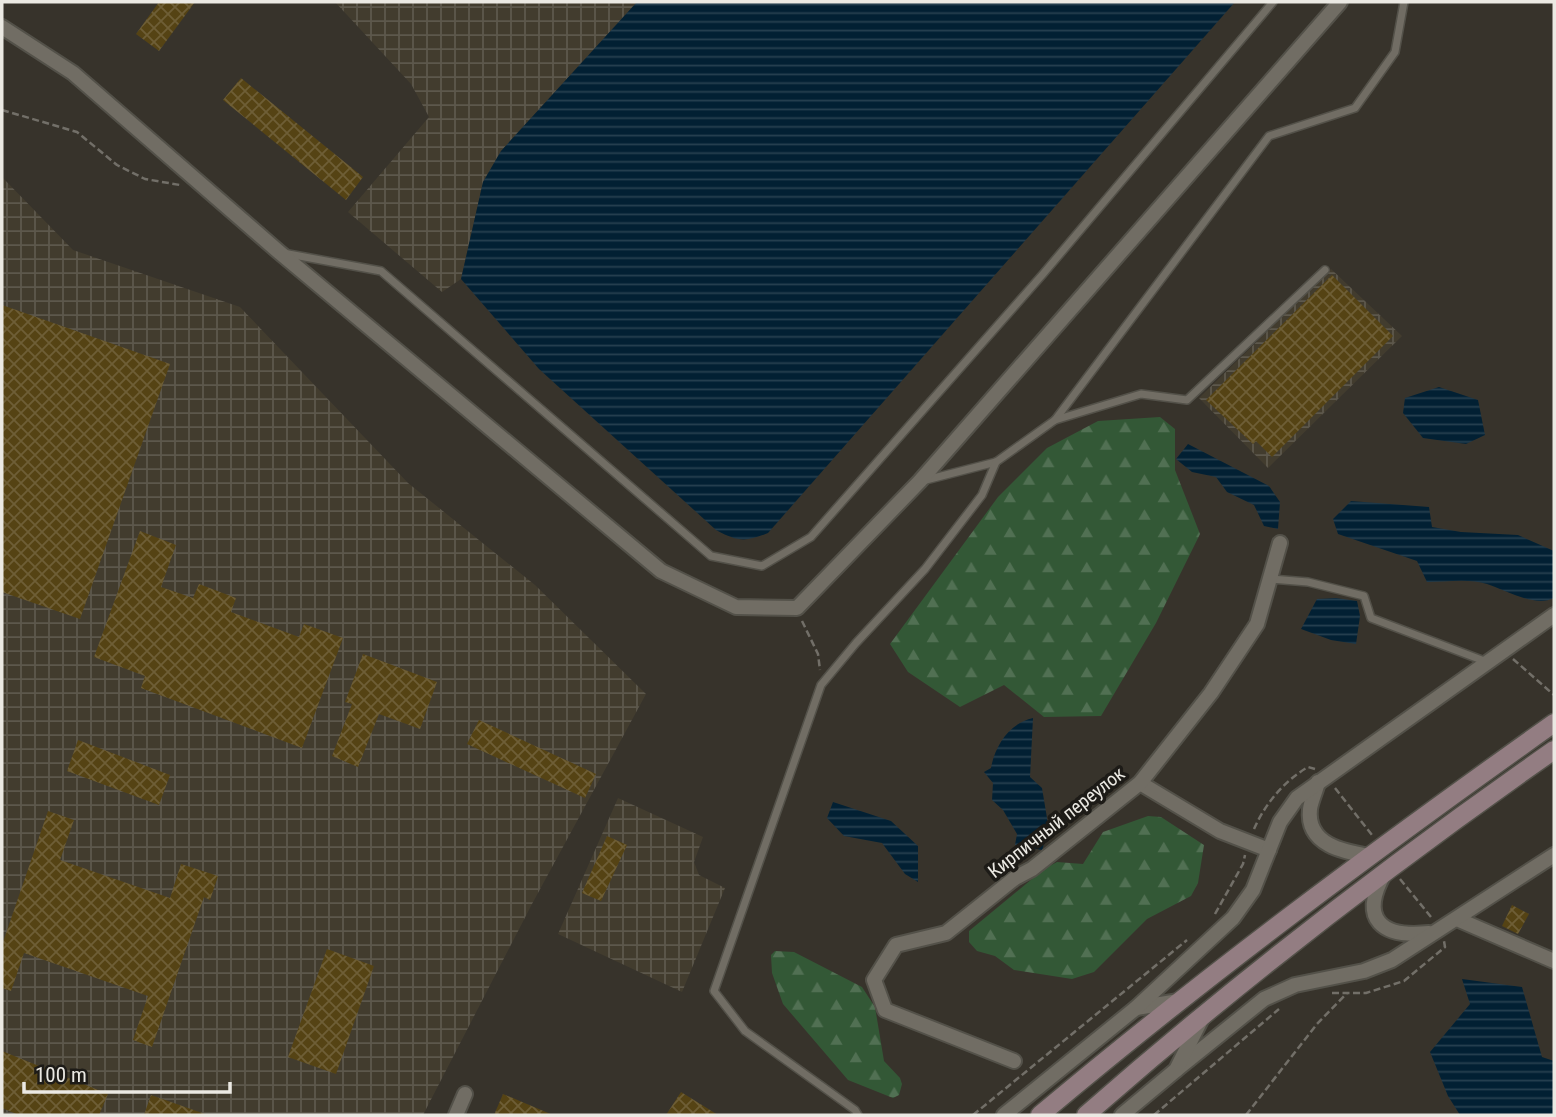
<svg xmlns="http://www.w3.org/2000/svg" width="1556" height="1117" viewBox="0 0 1556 1117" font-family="'Roboto Condensed',sans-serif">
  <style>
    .industrial { fill: url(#industrial-grid) }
    .forest { fill: url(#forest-firs) }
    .water { fill: url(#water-rules) }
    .building { fill: url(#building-cross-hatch) }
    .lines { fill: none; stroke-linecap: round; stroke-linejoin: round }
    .lane-casing { stroke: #535149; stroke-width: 10 }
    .street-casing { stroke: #535149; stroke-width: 18 }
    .secondary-casing { stroke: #535149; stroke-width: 21 }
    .path { stroke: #726f68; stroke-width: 2.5; stroke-dasharray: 7 3.5; stroke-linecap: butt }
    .lane { stroke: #716d64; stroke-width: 7 }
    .street { stroke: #716d64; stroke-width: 14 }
    .secondary { stroke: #937d82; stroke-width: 18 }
    .labels { text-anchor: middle; stroke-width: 7; stroke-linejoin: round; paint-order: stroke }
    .street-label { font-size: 19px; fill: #ebe9e3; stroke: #1d1b17 }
  </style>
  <defs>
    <pattern id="industrial-grid" width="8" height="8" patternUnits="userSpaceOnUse" patternTransform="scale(1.75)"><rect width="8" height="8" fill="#423c2e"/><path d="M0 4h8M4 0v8" fill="none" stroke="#5d584c"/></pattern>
    <pattern id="forest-firs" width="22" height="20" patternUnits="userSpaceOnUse" patternTransform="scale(1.75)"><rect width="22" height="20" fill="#335836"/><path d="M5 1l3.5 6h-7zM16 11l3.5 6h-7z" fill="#517053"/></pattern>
    <pattern id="water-rules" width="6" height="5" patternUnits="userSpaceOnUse" patternTransform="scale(1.75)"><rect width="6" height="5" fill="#022033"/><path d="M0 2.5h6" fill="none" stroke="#274050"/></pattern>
    <pattern id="building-cross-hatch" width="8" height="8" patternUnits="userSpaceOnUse" patternTransform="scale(1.75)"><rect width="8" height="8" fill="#554314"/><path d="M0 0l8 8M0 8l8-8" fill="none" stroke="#6e5e36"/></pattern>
  </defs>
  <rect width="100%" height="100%" fill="#37332b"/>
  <!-- industrial -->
  <g class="industrial">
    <polygon points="335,2 637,2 501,151 483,182 461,279 442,292 348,212 429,117 411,84"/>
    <polygon points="2,177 73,250 240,307 408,483 535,585 646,694 532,904 423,1115 2,1115"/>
    <polygon points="1331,269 1402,336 1268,468 1199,398"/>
    <polygon points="618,798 703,837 694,862 699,875 725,888 682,992 558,934"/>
  </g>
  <!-- forest -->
  <g class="forest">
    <polygon points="1160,417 1175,429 1175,470 1200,534 1156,623 1101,716 1044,717 1004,685 960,707 908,672 890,644 998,497 1047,448 1098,421"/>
    <polygon points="1148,816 1161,817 1204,845 1198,883 1191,896 1147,919 1094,972 1072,979 1014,970 995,956 977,951 969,942 969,931 1044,869 1057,862 1083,864 1103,832"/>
    <polygon points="775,951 794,952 862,987 875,1007 884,1061 900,1078 902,1084 899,1095 893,1098 848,1080 783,1004 772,973 771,955"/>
  </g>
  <!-- water -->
  <g class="water">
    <path d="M637,2H1235L768,533C746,542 738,542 716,530L539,369L461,279L483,182L501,151Z"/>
    <polygon points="1439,387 1478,400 1485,435 1466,444 1423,438 1403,413 1405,398"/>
    <polygon points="1188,444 1269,486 1280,502 1278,529 1264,526 1254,505 1227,492 1216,477 1192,472 1176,459"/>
    <path d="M1351,501L1429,507L1432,527L1461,532L1518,535L1554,551V598C1535,608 1506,590 1487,584C1469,578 1445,582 1427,582L1417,561L1338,534L1333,519Z"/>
    <polygon points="1336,598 1357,601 1360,616 1356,644 1331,640 1301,629 1317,599"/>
    <path d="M1033,718L1030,777L1042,788L1049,830L1042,850L1015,845L1017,834L1003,810L992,800L993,783L984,772L991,768C995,745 1010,723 1033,718Z"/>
    <polygon points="833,802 891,821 918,846 918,882 905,874 882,843 844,836 827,818"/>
    <polygon points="1462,979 1522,987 1542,1057 1554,1061 1554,1115 1460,1115 1448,1096 1430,1052 1470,1004"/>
  </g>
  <!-- building -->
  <g class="building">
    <polygon points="159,2 195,2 159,51 136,34"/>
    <polygon points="241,78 363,177 346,200 223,100"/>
    <polygon points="1332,275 1393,336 1272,457 1256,441 1253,444 1206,400"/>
    <polygon points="2,305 170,364 80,619 2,592"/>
    <polygon points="140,531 176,545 161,587 193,598 199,584 236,598 231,612 299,637 304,624 343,638 302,748 141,688 145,676 94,657"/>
    <polygon points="363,654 437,682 420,729 379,714 358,767 332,756 352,704 345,702"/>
    <polygon points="479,720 596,774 585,798 467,744"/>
    <polygon points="78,740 170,775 159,805 67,771"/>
    <polygon points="48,811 74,820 60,860 170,898 181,864 218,876 210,900 204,897 152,1047 133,1040 148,996 24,953 11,991 2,988 2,945"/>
    <polygon points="607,836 627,845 601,901 582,893"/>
    <polygon points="1512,905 1529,914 1518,934 1502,926"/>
    <polygon points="327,949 374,966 336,1074 288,1057"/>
    <polygon points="2,1051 108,1094 99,1115 19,1115 2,1108"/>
    <polygon points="681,1092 718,1115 666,1115"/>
    <polygon points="503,1094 553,1115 494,1115"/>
    <polygon points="151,1095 205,1114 204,1115 144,1115"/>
  </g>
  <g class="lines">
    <!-- lane casing -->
    <g class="lane-casing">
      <g id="lane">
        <polyline points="283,253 381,271 711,556 762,566 811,537 1043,274 1273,2"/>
        <polyline points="1055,420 1269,136 1355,108 1395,52 1404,2"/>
        <polyline points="922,481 996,462 1055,420 1141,394 1187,400 1325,270"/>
        <polyline points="1271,579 1308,582 1364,596 1371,618 1487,662"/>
        <polyline points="858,1115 855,1110 745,1031 714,991 821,685 856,643 925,569 982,495 996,462"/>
      </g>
    </g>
    <!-- street casing -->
    <g class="street-casing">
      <g id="street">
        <polyline points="2,27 73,73 279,252 661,571 736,607 797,608 920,481 1340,2"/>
        <path d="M1318,782C1316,791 1311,801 1310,809C1306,845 1344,852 1370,856"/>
        <polyline points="1140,783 1220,831 1269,850"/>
        <path d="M1384,874C1359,920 1382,938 1429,933"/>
        <polyline points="1457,919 1554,961"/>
        <polyline points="1136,1008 1179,1001"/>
        <polyline points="1014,1061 885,1010 874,980 896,945 946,933 1015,878 1032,869 1140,783 1211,693 1257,624 1280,543"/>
        <polyline points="1176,1070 1264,999 1295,985 1364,971 1392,960 1554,855"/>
        <polyline points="456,1115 465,1094"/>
        <polyline points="1004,1115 1136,1008 1233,918 1253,890 1280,822 1297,798 1554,615"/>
        <polyline points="1122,1115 1176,1070 1202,1018"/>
      </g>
    </g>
    <!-- secondary casing -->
    <g class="secondary-casing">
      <g id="secondary">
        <path d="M1040,1115C1205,976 1378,848 1554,723"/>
        <path d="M1086,1115C1235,984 1392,863 1554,750"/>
      </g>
    </g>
    <!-- path -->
    <g class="path">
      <polyline points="2,110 77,132 117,165 145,179 180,185"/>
      <polyline points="802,621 818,654 820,670"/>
      <polyline points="1513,659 1554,695"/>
      <polyline points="1335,788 1372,835"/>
      <path d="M1254,829C1265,804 1284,781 1308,767L1315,769"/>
      <polyline points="1400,879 1431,917"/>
      <polyline points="1215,914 1243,864 1245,855"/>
      <polyline points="1332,993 1366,993 1404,981 1445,947 1444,941"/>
      <polyline points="973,1115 1187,940"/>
      <polyline points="1154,1115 1279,1009"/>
      <polyline points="1246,1115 1317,1024 1347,993"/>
    </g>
    <!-- lane -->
    <use href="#lane" class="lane"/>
    <!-- street -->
    <use href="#street" class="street"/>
    <!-- secondary -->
    <use href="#secondary" class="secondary"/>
  </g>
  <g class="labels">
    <!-- street labels -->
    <g class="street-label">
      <text transform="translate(1056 822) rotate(-38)" y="7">Кирпичный переулок</text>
    </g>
  </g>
  <!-- border -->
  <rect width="1556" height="1117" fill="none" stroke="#ebe9e3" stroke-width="7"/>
  <!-- scale -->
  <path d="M24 1082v10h206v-10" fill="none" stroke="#ebe9e3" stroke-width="3.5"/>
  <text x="35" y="1082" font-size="21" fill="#ebe9e3" stroke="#1d1b17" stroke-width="5" paint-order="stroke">100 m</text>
</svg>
